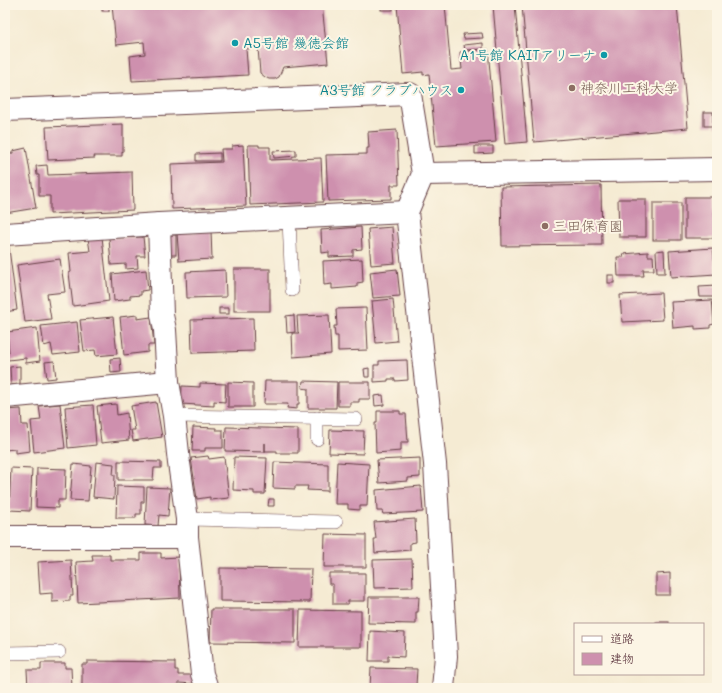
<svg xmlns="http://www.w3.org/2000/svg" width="722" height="693" viewBox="0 0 722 693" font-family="Mali,'Klee One',sans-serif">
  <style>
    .building { fill: #ce90ae }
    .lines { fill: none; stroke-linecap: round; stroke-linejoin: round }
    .lane-casing { stroke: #643e44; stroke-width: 14 }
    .street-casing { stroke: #643e44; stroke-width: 24 }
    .lane { stroke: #fff; stroke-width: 13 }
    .street { stroke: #fff; stroke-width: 22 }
    .culture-dot { fill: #0f9aa8; stroke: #fcf5e5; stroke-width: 1.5 }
    .education-dot { fill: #8d6e63; stroke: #fcf5e5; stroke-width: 1.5 }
    .labels { text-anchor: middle; stroke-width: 4; stroke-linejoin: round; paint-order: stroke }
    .culture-label { font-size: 14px; fill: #0d838f; stroke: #fcf5e5; text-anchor: end }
    .education-label { font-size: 14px; fill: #785e54; stroke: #fcf5e5; text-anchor: start }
  </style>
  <rect width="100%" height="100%" fill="#fcf5e5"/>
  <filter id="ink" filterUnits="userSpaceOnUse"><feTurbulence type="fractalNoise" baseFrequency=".025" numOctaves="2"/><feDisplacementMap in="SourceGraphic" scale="8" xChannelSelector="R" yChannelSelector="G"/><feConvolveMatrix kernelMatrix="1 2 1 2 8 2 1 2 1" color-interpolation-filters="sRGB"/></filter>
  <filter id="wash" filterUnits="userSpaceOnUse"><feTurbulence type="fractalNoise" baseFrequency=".012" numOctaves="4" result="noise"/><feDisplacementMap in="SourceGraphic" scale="16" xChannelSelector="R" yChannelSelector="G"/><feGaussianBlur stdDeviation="0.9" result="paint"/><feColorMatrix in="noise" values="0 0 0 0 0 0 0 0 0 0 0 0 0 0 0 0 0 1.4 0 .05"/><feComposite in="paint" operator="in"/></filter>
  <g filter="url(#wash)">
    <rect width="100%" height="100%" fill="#f5ebd3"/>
    <g id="blocks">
      <!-- building -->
      <g class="building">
        <rect x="102" y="5" width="7" height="6"/>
        <polygon points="112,5 322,5 328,63 283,67 279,77 275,79 269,79 265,77 260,73 258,48 246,49 248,75 132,81 130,56 145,54 144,42 116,45"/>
        <rect x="381" y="5" width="12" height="5"/>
        <polygon points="397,5 445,5 451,70 462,69 460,52 488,49 496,142 436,146 429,74 423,75 423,72 403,74"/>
        <polygon points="493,5 515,5 527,142 505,144"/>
        <polygon points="522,5 677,5 688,128 534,142"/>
        <polygon points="482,33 483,38 464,39 463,34"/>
        <polygon points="483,43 483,49 465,50 464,45"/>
        <rect x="704" y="112" width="9" height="14"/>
        <rect x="715" y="112" width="2" height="15"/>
        <polygon points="123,124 123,152 122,151 122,156 94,156 95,158 48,160 46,127"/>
        <polygon points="397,130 399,185 391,185 391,199 328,201 326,155 367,154 367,148 369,148 368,132"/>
        <polygon points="243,145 246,206 172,209 171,164 222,162 221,149 232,149 232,146"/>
        <polygon points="248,145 259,145 259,147 270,147 270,160 321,158 323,202 250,205"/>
        <polygon points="475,146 493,146 493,153 475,154"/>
        <polygon points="26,148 36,208 5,213 5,154 13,153 13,151"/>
        <polygon points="296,150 296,156 274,158 273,151"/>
        <polygon points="220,153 220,161 196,161 196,154"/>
        <polygon points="47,165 48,175 132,172 133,210 50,214 50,196 39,196 39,175 37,175 36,166"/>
        <polygon points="601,185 602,245 502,246 501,187"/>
        <polygon points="685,197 714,197 715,238 685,238"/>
        <polygon points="618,199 646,199 646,237 619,237"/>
        <rect x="653" y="203" width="28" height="37"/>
        <polygon points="361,227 362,249 353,250 353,256 329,257 329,252 322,253 321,230"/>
        <polygon points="392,227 395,263 371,265 368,229"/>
        <polygon points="211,231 212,259 179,261 177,233"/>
        <rect x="167" y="235" width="9" height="20"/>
        <polygon points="102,237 109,301 73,306 69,273 71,272 69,253 90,251 88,238"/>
        <polygon points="143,237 145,256 137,256 138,268 126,269 126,264 111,265 109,238"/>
        <polygon points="8,241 17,310 5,312 5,242"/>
        <polygon points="713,248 716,274 671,277 669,251"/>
        <polygon points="664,250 665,273 657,273 656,251"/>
        <polygon points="648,252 648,256 653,256 654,270 643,270 644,276 618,276 617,257 624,257 623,254"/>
        <polygon points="60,259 65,292 47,294 51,319 25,322 17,265"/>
        <polygon points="362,259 363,282 357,283 357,287 332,289 332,284 324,285 323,261"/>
        <rect x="234" y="269" width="36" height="42"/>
        <polygon points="397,269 400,296 373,298 370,272"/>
        <polygon points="146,270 148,290 141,291 141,295 130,296 130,299 114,301 112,274"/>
        <polygon points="225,270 226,297 187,298 186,272"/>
        <rect x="608" y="275" width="6" height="8"/>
        <polygon points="717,286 717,297 700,297 699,287"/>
        <polygon points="661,293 663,320 622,322 620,295"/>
        <polygon points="393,299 397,341 376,343 372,301"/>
        <polygon points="712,300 714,324 710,325 710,328 695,329 695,326 673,328 671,302"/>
        <rect x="219" y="308" width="10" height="6"/>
        <polygon points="366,308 368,350 338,351 338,336 335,336 334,326 337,326 336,309"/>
        <polygon points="137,315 137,319 151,317 154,345 148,345 148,352 124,355 120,317"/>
        <polygon points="294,315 295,332 287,333 286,316"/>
        <polygon points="329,315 331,354 293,357 292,333 299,333 298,332 297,316"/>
        <polygon points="113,317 117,354 96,356 95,350 84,351 80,320"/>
        <polygon points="253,318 254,351 192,353 191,320"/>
        <polygon points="77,322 80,352 53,355 51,344 44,346 41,326"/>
        <polygon points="37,328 40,361 26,363 26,358 8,360 7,353 9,352 7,332"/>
        <polygon points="120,358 121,372 111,373 110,359"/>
        <polygon points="407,360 408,380 395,381 395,379 388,379 388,381 374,382 374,365 379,365 379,361"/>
        <polygon points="54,361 56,378 47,379 45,362"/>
        <polygon points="20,366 20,384 11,385 10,367"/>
        <polygon points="369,368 369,377 365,377 364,369"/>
        <polygon points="265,381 299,381 299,404 297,404 297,409 287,408 288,404 264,404"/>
        <polygon points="303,381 337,382 336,408 308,408 308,389 302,388"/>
        <polygon points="228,382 253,383 253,407 228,407"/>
        <polygon points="338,382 370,382 370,399 359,399 359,402 350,402 350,406 338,406"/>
        <polygon points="200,383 226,384 225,402 214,401 214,406 181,404 182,386 200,387"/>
        <polygon points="383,395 384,405 375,406 374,396"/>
        <polygon points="156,402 162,437 133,441 131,430 135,430 131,406"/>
        <polygon points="60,404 65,448 34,452 31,421 41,420 39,406"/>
        <polygon points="116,404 117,415 127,413 129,440 101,443 97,406"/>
        <polygon points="93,405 96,445 68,448 65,407"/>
        <polygon points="21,409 22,425 28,425 30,451 15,453 15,449 5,450 5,410"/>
        <polygon points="377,411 400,411 400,414 406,414 408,442 401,442 401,451 376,453 375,423 377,423"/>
        <polygon points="193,427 216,428 216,430 223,430 223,448 205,448 205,451 192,451"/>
        <polygon points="226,427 298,429 298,453 277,453 277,451 265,451 265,443 265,452 225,451"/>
        <polygon points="330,430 364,431 363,454 329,453"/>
        <polygon points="208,456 209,459 224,457 229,498 210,500 210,497 197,499 191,458"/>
        <polygon points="234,457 267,458 265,494 254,494 254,491 233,490"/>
        <polygon points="420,458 420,477 408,478 408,481 379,483 377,460"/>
        <polygon points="118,461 161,462 161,468 154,468 153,480 118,480"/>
        <polygon points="96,462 114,464 113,475 115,475 114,499 93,497"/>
        <polygon points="274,462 328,464 328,491 307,490 308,486 295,486 295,489 273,488"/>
        <polygon points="337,462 369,464 367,506 360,506 360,510 348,509 348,504 335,504"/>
        <polygon points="73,464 91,466 88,501 70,500"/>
        <polygon points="11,468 32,469 30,511 9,510"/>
        <polygon points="37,468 66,469 65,500 58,500 58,508 36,507"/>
        <polygon points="117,486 144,487 144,502 141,502 141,514 136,514 136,518 116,518"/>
        <polygon points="421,486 423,512 383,514 382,511 377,511 376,490"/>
        <polygon points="147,487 170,488 168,516 159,515 158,526 145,525"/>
        <polygon points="269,499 274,499 274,506 268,506"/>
        <polygon points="415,519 416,542 410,543 410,550 375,553 374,539 376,539 374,522"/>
        <polygon points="325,534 366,535 366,567 324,567"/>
        <polygon points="141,553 161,553 161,558 179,557 180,598 78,603 76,562 93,561 92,555 110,555 110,560 141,560"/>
        <polygon points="412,559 413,587 374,588 373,560"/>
        <polygon points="71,560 73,596 70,596 70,601 52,602 52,593 40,594 38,562"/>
        <polygon points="220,568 311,569 310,602 220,601"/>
        <polygon points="329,573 365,573 365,601 348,601 348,604 333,604 333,584 329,584"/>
        <polygon points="670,573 670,595 656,595 656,574"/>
        <polygon points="369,597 419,597 418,612 416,612 416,624 368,623"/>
        <polygon points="211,609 295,609 295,643 210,642"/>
        <polygon points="300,610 361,611 361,647 299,647"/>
        <rect x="656" y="622" width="13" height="2"/>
        <polygon points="370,631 405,633 404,657 388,656 388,661 369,661"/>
        <polygon points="87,661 175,662 175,670 178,670 178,675 194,675 193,684 178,683 178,688 82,688 82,664 87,664"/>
        <polygon points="41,663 65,663 65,668 71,668 72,688 28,688 27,670 41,670"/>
        <polygon points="371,668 417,669 416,685 415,685 414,688 370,688"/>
      </g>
    </g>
  </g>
  <g filter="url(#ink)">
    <use href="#blocks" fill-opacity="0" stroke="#643e44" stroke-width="1"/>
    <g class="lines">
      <!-- lane casing -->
      <g class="lane-casing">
        <g id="lane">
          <polyline points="289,219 292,290"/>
          <polyline points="174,416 356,419"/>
          <polyline points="317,418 317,439"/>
          <polyline points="187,519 336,522"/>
          <polyline points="5,653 59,652"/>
        </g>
      </g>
      <!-- street casing -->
      <g class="street-casing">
        <g id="street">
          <polyline points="5,110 410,94 423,174 407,212 435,464 446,656 443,688"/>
          <polyline points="423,174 717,169"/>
          <polyline points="159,224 162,315 165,330 168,382 174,416 179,463 187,519 187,537 202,674 207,688"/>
          <polyline points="5,234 159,224 407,212"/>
          <polyline points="5,397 168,382"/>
          <polyline points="5,537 187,537"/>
        </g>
      </g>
      <!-- lane -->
      <use href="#lane" class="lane"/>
      <!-- street -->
      <use href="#street" class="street"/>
    </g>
  </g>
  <!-- markers -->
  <g class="culture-dot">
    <circle cx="235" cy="43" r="4"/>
    <circle cx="604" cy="55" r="4"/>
    <circle cx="461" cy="90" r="4"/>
  </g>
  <g class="education-dot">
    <circle cx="572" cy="88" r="4"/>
    <circle cx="545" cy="226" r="4"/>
  </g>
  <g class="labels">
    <!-- culture labels -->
    <g class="culture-label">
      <text x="243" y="48" text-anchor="start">A5号館 幾徳会館</text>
      <text x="596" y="60">A1号館 KAITアリーナ</text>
      <text x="453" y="95">A3号館 クラブハウス</text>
    </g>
    <!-- education labels -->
    <g class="education-label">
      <text x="580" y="93">神奈川工科大学</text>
      <text x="553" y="231">三田保育園</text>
    </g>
  </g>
  <!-- margin -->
  <rect width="722" height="693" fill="none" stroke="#fcf5e5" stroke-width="20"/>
  <!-- legend -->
  <rect x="574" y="623" width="130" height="52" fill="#fcf5e5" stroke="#b59f9b"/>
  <rect x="582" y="636" width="20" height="6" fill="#ffffff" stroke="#b59f9b"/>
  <text x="610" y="643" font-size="12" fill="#4a1f2b">道路</text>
  <rect x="582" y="653" width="20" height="12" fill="#ce90ae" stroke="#b59f9b"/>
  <text x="610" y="663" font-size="12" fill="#4a1f2b">建物</text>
</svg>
